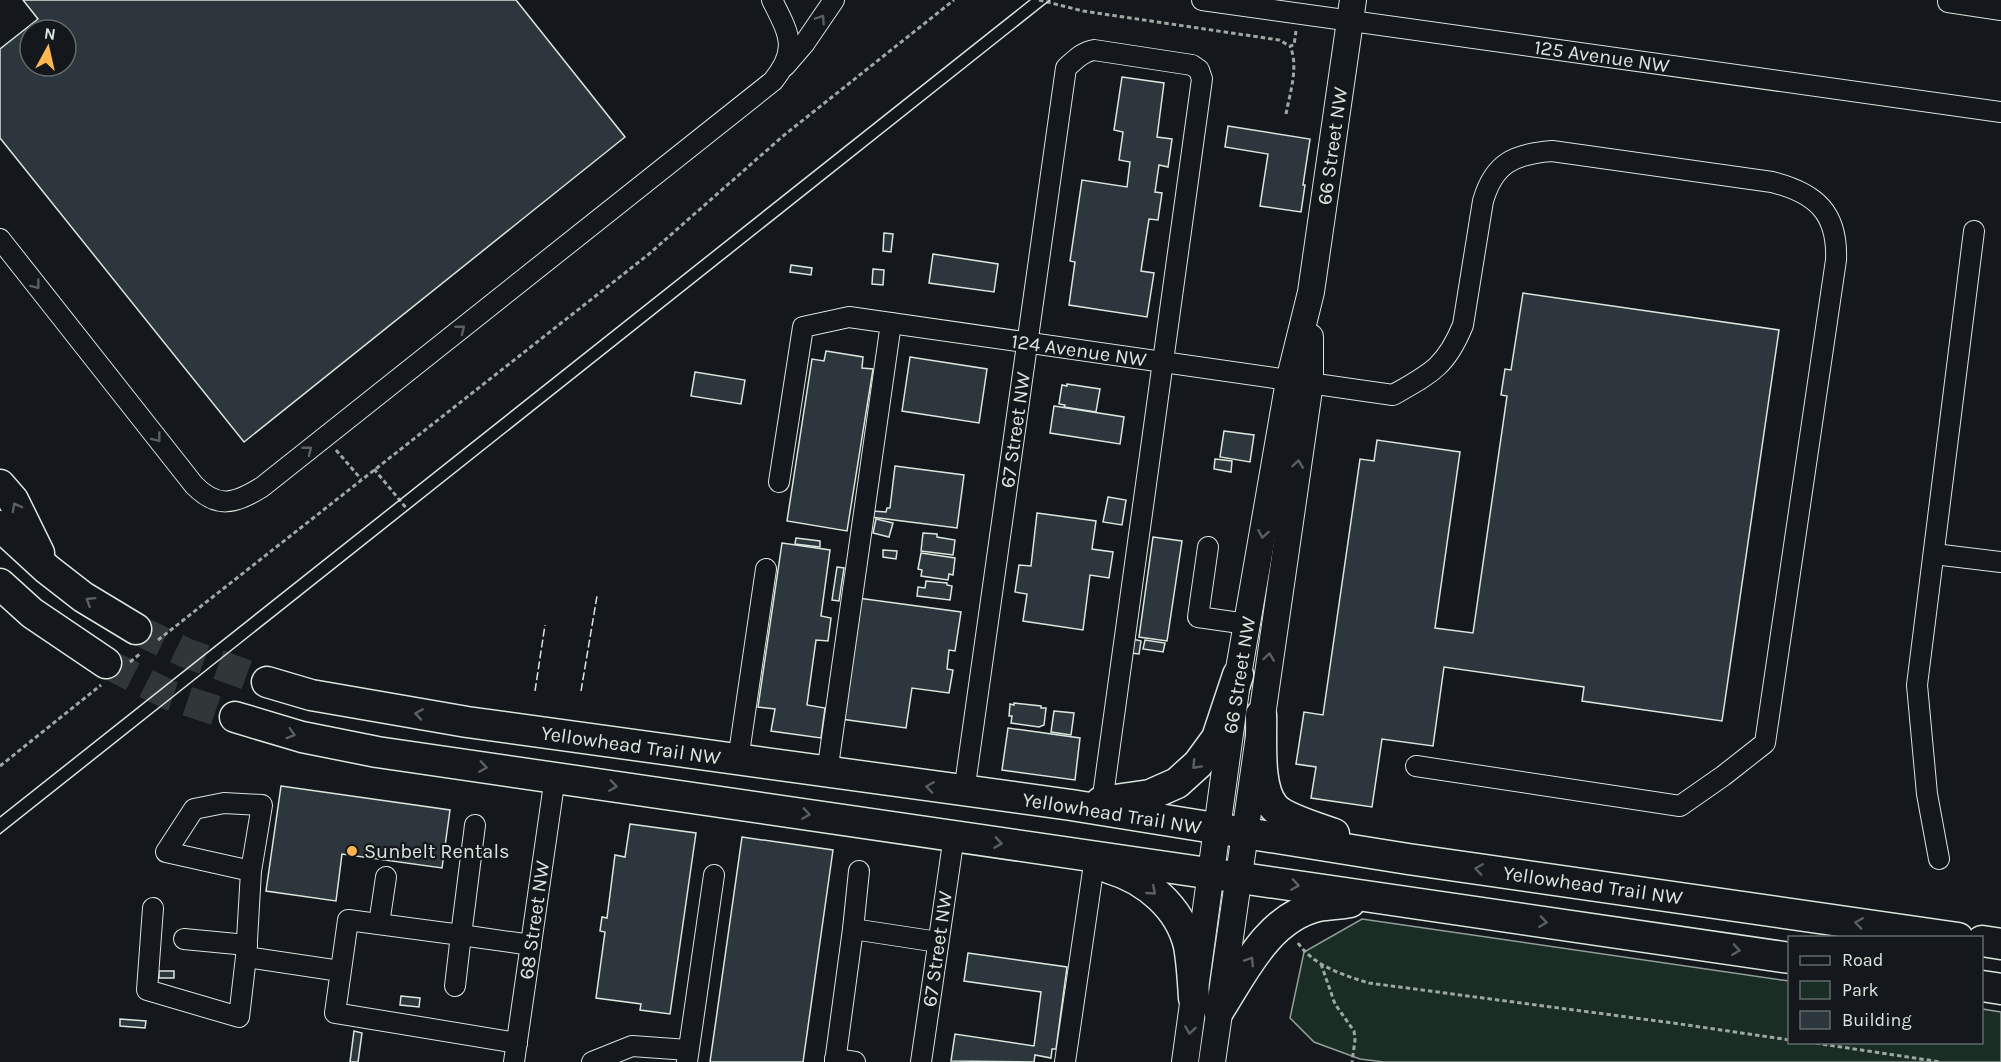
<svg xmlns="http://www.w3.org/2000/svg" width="2001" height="1062" viewBox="0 0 2001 1062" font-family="Karla,sans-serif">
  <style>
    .green { fill: #1a2d24; stroke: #939e99; stroke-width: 1.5 }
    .building { fill: #2c363c; stroke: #d8e6dc; stroke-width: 1.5; fill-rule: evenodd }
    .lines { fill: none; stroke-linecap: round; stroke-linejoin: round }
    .highway-tunnel { stroke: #313739; stroke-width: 30; stroke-dasharray: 30 15; stroke-linecap: butt }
    .minor-casing { stroke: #d8e6dc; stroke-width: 22 }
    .major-casing { stroke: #d8e6dc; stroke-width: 28 }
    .highway-casing { stroke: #d8e6dc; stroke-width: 33 }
    .path { stroke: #9da8a2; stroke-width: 3; stroke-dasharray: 4.5 3; stroke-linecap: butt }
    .minor { stroke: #14181c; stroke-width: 20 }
    .major { stroke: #14181c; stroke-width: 26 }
    .highway { stroke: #14181c; stroke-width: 30 }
    .tram { stroke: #d8e6dc; stroke-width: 1.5 }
    .fence { stroke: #d8e6dc; stroke-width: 1.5; stroke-dasharray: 8 3; stroke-linecap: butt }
    .oneway { stroke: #59605f }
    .poi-dot { fill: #ffb74d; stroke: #14181c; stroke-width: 2 }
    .labels { text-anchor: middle; stroke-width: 4.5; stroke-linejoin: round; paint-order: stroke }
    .street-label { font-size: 20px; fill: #d8e6dc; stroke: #14181c }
    .poi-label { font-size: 20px; fill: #d8e6dc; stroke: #14181c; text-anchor: start }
  </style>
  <rect width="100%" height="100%" fill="#14181c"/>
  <!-- green -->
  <polygon class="green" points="1362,919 1789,981 1790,1042 1982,1042 1982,1009 2001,1012 2001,1062 1384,1062 1360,1059 1314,1042 1290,1018 1304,952"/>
  <!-- building -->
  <g class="building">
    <path d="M23,0H516L625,137L244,442L0,138V49L38,19ZM30,30H66V66H30Z"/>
    <polygon points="1122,77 1164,83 1157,137 1172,139 1168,167 1159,165 1155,192 1162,193 1158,220 1149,219 1141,271 1154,273 1147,317 1069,305 1075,262 1070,261 1082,180 1127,187 1130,162 1119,160 1123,132 1114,130"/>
    <polygon points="1228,126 1310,139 1303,185 1305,185 1301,212 1260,206 1268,154 1225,147"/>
    <polygon points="884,233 893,234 891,252 883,251"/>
    <polygon points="933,254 998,264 994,292 929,283"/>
    <polygon points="791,265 812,268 811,275 790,272"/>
    <polygon points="873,269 884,270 883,285 872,284"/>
    <polygon points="1523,293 1779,330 1722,721 1582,701 1584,687 1444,667 1433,746 1382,739 1372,807 1311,798 1316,767 1296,764 1304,712 1323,715 1360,459 1374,461 1377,440 1460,452 1435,628 1473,633 1507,396 1501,395 1505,369 1511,370"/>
    <polygon points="826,351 863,357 862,368 873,369 847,531 787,521 812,359 824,361"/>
    <polygon points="910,357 987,369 979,423 902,411"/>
    <polygon points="695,372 745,380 741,404 691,396"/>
    <polygon points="1067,384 1100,389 1096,412 1064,407 1065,405 1059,404 1062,385 1067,386"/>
    <polygon points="1054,406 1124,417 1120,444 1050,433"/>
    <polygon points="1224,431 1254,435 1250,462 1220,457"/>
    <polygon points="1215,459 1232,461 1231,472 1214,469"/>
    <polygon points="895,466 964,475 957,528 871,517 872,511 886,512 887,508 890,508"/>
    <polygon points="1108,497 1126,500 1122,525 1103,522"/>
    <polygon points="1037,513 1096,521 1092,549 1113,552 1109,578 1090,575 1083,630 1023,621 1027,594 1015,592 1019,565 1031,566"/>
    <polygon points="876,519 893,523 889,537 873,533"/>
    <polygon points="923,533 937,534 937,537 955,540 953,555 921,551"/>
    <polygon points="1153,537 1182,541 1167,641 1139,637"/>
    <polygon points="796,538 820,541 820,547 795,544"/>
    <polygon points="782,543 830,550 821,616 831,618 828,641 816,640 807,705 825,708 821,738 771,731 775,709 758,707"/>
    <polygon points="883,550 897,551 896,559 883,557"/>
    <polygon points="921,553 955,558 953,575 949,574 948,580 921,576 922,570 918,569"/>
    <polygon points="837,567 844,568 839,601 832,600"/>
    <polygon points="926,581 947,583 947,585 952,586 950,600 917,596 918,587 925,588"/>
    <polygon points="858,598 961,612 955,651 949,650 947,669 953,670 949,693 912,688 906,728 841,719"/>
    <polygon points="1133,639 1141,641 1139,654 1131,653"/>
    <polygon points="1145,640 1165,643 1163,652 1143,649"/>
    <polygon points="1014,703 1041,706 1041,708 1046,708 1044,725 1039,727 1011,723 1012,716 1009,716 1010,704 1014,705"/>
    <polygon points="1054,711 1074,713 1071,735 1051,732"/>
    <polygon points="1008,728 1080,738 1075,780 1002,770"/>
    <polygon points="281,786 450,810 442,868 342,854 336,901 266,891"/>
    <polygon points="630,824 696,833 670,1014 640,1010 641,1004 596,998 605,932 600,931 602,917 607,918 615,855 625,857"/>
    <polygon points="742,837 833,850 803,1062 710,1062"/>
    <polygon points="968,953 1067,967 1056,1049 1052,1049 1051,1058 1035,1055 1034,1062 951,1061 955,1034 1034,1046 1041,992 964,981"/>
    <rect x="159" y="971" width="15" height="7"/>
    <polygon points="401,996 420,998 419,1007 400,1005"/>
    <polygon points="120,1019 146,1021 145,1028 120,1026"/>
    <polygon points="354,1031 362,1033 358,1062 350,1062"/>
  </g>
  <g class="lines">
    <!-- highway-tunnel -->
    <g class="highway-tunnel">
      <polyline points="136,629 186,653 267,682"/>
      <polyline points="106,663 169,695 235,717"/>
    </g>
    <!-- minor casing -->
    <g class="minor-casing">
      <g id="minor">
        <polyline points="1202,0 2001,112"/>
        <polyline points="1948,0 1948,2 2001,10"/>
        <polyline points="785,66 804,44 834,0"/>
        <path d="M0,239L194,485C217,509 235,504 262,487L773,81C799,49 789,34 772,0"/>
        <path d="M779,482L803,327L849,317L1393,395C1430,374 1446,367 1463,325L1483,201C1494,163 1514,154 1552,151L1772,182C1816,193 1838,213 1836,260L1765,743L1723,776L1680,806L1416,766"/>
        <polyline points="1208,547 1198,617 1247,624"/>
        <polyline points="1934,554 2001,562"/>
        <polyline points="738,760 766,569"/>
        <polyline points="827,773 891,323"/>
        <path d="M964,792L1066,68C1075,60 1082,52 1094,50L1192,65L1199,70L1202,79L1101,810"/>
        <polyline points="475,825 461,935 531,945"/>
        <polyline points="1939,859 1927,794 1917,685 1974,231"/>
        <polyline points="251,871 166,852 194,809 224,803 262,805 251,871 246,957 340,971"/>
        <polyline points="153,908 147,990 239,1017 246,957"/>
        <polyline points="379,924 386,877"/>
        <polyline points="853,929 859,871"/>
        <polyline points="184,939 247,945"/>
        <polyline points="455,986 461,935 348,920 335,1013 517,1043"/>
        <polyline points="835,1059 855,1062"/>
        <polyline points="514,1062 555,777"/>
        <polyline points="592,1062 632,1046 688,1050"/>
        <polyline points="687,1062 714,875"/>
        <polyline points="835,1062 853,929 938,942"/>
        <polyline points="921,1062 954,836"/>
        <polyline points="1065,1062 1095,857"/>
      </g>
    </g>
    <!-- major casing -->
    <g class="major-casing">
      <g id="major">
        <polyline points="1185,1062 1238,675 1289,381 1311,292 1353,0"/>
        <polyline points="1212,1062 1310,383 1310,337"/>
      </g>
    </g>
    <!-- highway casing -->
    <g class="highway-casing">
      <g id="highway">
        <polyline points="0,485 13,500 39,553"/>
        <polyline points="0,526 47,569 83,597 136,629"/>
        <polyline points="0,584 32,613 106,663"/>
        <polyline points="267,682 311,695 467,722 1071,805 1408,859 1958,938"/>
        <path d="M1261,715C1262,741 1257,787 1274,807C1283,818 1320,829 1334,834"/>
        <polyline points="235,717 302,737 377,752 1790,958"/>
        <polyline points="1101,802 1150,795 1177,783 1198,764 1217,738 1238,675"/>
        <path d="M1109,868C1146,879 1180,907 1189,946C1192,963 1193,981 1194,998"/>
        <polyline points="1982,941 2001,944"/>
        <polyline points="1982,986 2001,989"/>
        <path d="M1219,1010C1244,971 1268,918 1318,906C1328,904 1340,904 1350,902"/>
      </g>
    </g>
    <!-- path -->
    <g class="path">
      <polyline points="1039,0 1083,11 1279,40 1290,46 1294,45 1296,31"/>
      <path d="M1286,114C1290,92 1299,67 1290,46"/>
      <polyline points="336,450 361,479"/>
      <polyline points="374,469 407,509"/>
      <polyline points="158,640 649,254 783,136 954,0"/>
      <polyline points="130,662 141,653"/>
      <polyline points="0,766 101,685"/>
      <path d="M1298,943C1314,966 1343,975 1369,983L1673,1023L1790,1040"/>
      <polyline points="1321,964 1335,1004 1354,1031 1355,1040 1352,1062"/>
      <polyline points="1808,1042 1941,1062"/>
    </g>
    <!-- minor -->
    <use href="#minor" class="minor"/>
    <!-- major -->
    <use href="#major" class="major"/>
    <!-- highway -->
    <use href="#highway" class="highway"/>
    <!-- tram -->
    <g class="tram">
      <polyline points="0,817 1030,0"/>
      <polyline points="0,834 1050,0"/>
    </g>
    <!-- fence -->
    <g class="fence">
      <polyline points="535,691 545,625"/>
      <polyline points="581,691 597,596"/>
    </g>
  </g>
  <!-- one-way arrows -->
  <defs><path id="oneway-chevron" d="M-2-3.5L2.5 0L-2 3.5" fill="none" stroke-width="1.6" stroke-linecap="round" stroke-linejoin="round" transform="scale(1.5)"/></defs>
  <g class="oneway">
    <use href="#oneway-chevron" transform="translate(821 19) rotate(-56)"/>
    <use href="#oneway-chevron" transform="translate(36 285) rotate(52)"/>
    <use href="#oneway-chevron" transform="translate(461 329) rotate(-38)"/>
    <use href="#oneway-chevron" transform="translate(157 438) rotate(52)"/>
    <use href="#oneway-chevron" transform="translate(308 450) rotate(-38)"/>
    <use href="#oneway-chevron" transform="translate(1298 464) rotate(-82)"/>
    <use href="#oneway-chevron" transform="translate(16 507) rotate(-118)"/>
    <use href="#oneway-chevron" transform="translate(1263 534) rotate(100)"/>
    <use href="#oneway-chevron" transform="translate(90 601) rotate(-148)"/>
    <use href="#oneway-chevron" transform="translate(1269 657) rotate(-82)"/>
    <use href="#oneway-chevron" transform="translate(419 714) rotate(-171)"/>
    <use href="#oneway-chevron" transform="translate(291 734) rotate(17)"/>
    <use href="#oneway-chevron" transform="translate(1196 765) rotate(133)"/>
    <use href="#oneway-chevron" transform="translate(483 767) rotate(8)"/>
    <use href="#oneway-chevron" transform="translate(613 786) rotate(8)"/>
    <use href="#oneway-chevron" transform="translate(930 787) rotate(-172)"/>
    <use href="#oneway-chevron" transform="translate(806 814) rotate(8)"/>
    <use href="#oneway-chevron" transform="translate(998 843) rotate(9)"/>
    <use href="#oneway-chevron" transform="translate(1479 869) rotate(-172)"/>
    <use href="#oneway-chevron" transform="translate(1295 885) rotate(9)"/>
    <use href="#oneway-chevron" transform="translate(1152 891) rotate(41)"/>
    <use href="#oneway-chevron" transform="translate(1543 922) rotate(8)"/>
    <use href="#oneway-chevron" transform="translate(1859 923) rotate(-172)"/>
    <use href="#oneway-chevron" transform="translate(1736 950) rotate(8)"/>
    <use href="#oneway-chevron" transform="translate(1250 961) rotate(-57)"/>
    <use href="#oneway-chevron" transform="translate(1190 1030) rotate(99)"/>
  </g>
  <!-- markers -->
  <circle class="poi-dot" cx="352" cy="851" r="6"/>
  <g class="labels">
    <!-- street labels -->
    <g class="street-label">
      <text transform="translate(1602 56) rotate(8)" y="7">125 Avenue NW</text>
      <text transform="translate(1332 146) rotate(-82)" y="7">66 Street NW</text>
      <text transform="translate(1079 350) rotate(8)" y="7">124 Avenue NW</text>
      <text transform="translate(1015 430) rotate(-82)" y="7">67 Street NW</text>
      <text transform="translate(1239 675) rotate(-81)" y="7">66 Street NW</text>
      <text transform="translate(631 745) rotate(8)" y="7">Yellowhead Trail NW</text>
      <text transform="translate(1112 813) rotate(9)" y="7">Yellowhead Trail NW</text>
      <text transform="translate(1593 885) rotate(8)" y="7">Yellowhead Trail NW</text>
      <text transform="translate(534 920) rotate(-82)" y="7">68 Street NW</text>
      <text transform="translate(937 949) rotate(-82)" y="7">67 Street NW</text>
    </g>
    <!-- poi labels -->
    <g class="poi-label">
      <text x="364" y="858">Sunbelt Rentals</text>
    </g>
  </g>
  <!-- legend -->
  <rect x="1788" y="936" width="195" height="108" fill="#14181c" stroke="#626a69" stroke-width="1.5"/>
  <rect x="1800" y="956" width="30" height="9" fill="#14181c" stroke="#626a69" stroke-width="1.5"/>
  <text x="1842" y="966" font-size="18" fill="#d8e6dc">Road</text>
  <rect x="1800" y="981" width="30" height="18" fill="#1a2d24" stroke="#626a69" stroke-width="1.5"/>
  <text x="1842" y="996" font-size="18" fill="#d8e6dc">Park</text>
  <rect x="1800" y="1011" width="30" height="18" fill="#2c363c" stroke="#626a69" stroke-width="1.5"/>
  <text x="1842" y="1026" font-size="18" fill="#d8e6dc">Building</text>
  <!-- north arrow -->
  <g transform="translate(48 48) rotate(8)"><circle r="28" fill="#14181c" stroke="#626a69" stroke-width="1.5"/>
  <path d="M0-4.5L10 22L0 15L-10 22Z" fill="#ffb74d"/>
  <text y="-9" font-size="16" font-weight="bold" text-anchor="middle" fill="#d8e6dc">N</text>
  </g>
</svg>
